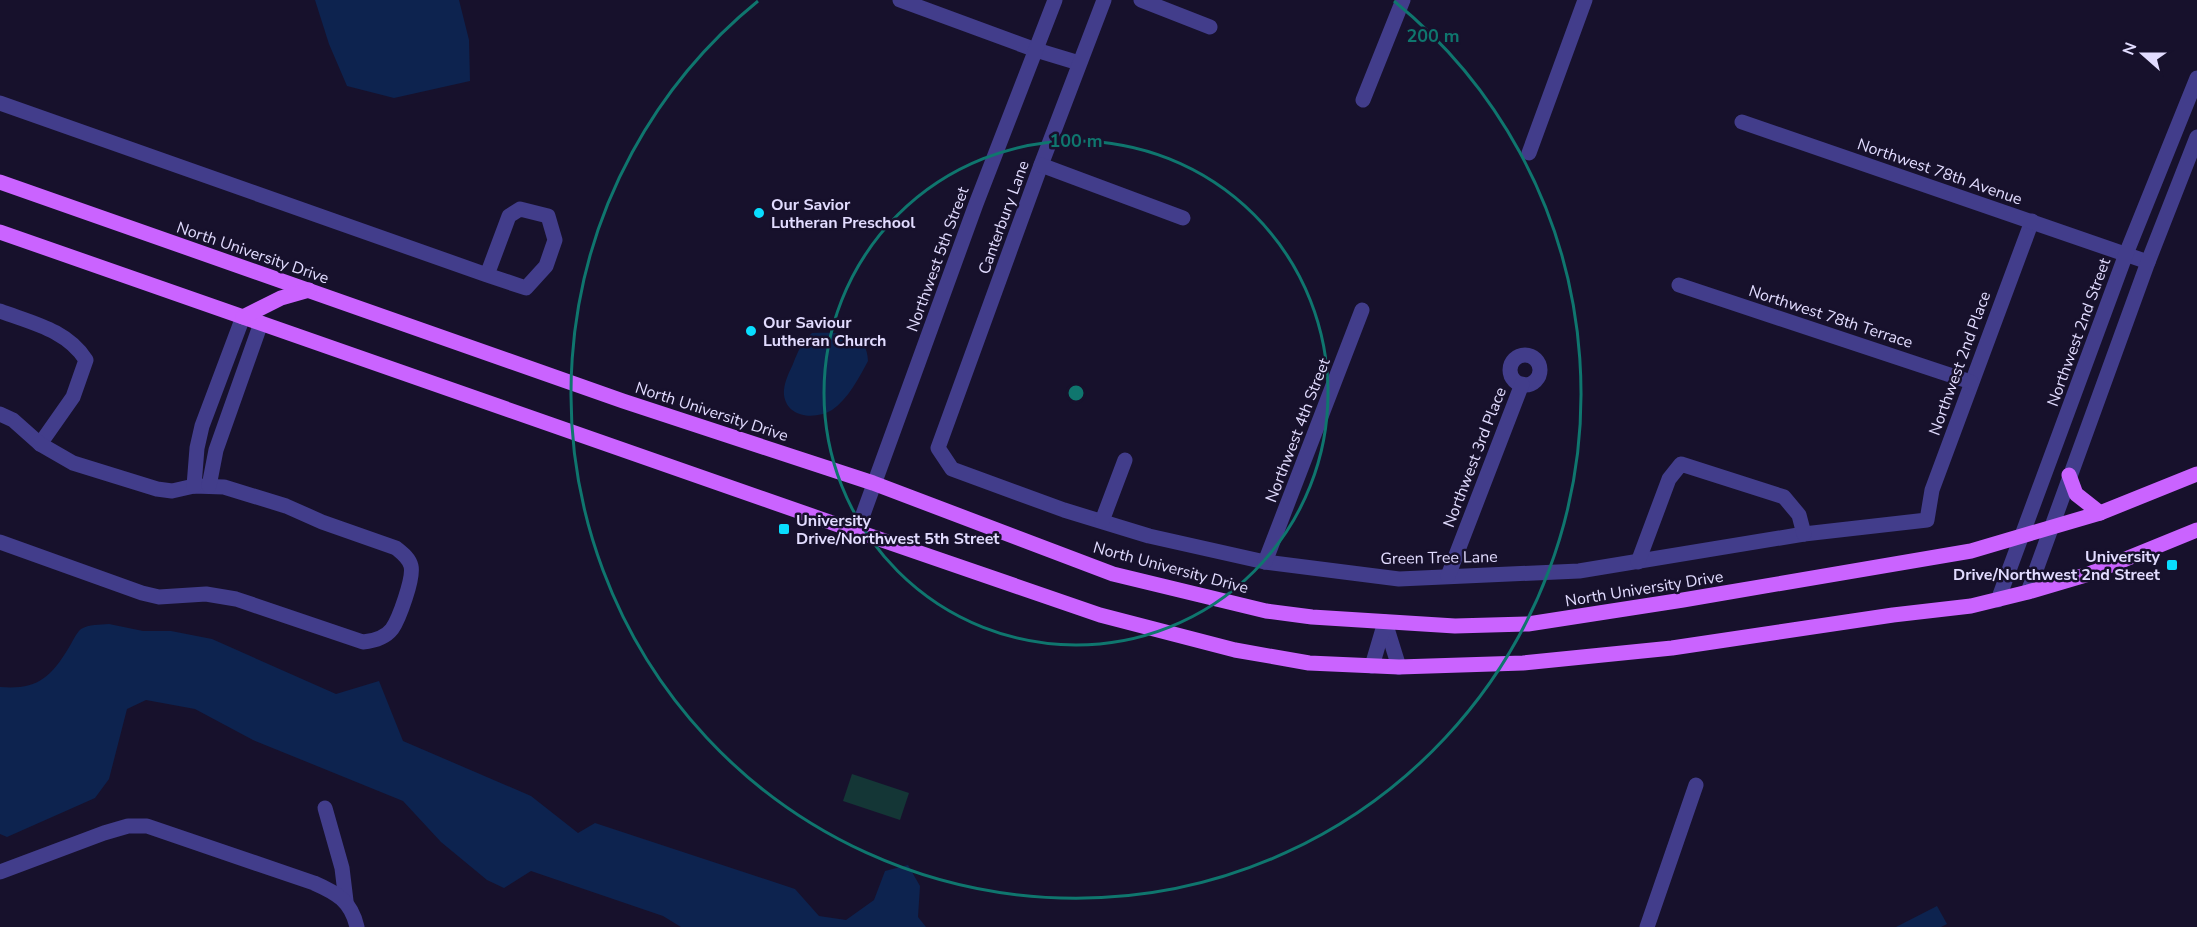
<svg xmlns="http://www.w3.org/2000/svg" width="2197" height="927" viewBox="0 0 2197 927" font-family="'Nunito Sans',sans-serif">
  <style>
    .green { fill: #143636 }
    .water { fill: #0d234f }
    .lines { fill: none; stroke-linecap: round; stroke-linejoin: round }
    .minor { stroke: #423d8b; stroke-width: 15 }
    .major { stroke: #ca63ff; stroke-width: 15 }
    .ring { fill: none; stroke: #0f766e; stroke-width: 3 }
    .poi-dot { fill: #09deff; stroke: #17112c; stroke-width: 2 }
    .labels { text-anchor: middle; stroke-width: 5; stroke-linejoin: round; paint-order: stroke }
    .street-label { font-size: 16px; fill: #e2dcff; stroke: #17112c }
    .poi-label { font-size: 16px; font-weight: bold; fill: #e2dcff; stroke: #17112c; text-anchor: start }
    .centre { fill: #0f766e; stroke: #17112c; stroke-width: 3 }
    .ring-label { font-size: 18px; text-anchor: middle; font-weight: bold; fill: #0f766e; stroke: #17112c; stroke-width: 5; stroke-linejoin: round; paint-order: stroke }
  </style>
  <rect width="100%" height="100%" fill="#17112c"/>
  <!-- green -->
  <polygon class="green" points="852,774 909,793 900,820 843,801"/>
  <!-- water -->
  <g class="water">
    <polygon points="315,0 459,0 469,40 470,81 394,98 347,86 329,44"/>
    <path d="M812,333C837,333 867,329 868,361C859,378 848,399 832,410C815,420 787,418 784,395C783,384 789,373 793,364C798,351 802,342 812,333Z"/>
    <path d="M109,624L143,631H171L212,639L336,694L379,681L403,741L531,796L578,833L595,823L795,889L819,916L846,920L874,900L885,871L908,865L920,886L918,917L926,927H681L663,916L531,871L504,888L487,880L441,842L403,801L253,740L195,709L146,700L127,709L109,779L95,798L7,837L0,834V687C35,690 50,679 68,649C72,643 76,633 81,629C89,624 100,625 109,624Z"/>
    <polygon points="1937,906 1947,924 1941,927 1896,927"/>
  </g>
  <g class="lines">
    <!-- minor -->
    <g class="minor">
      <polyline points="900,0 1036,50 1079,63"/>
      <polyline points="1104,0 1041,165 938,448 952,469 1064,510 1149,536 1265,562 1399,579 1579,571 1804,534 1927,520 1932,490 2032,221"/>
      <polyline points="1141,0 1210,27"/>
      <polyline points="1363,100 1403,0"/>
      <polyline points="0,103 487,275 526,288 546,266 555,240 548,216 520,209 509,216 487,275"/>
      <polyline points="1742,122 2148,262"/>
      <polyline points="1529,153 1585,0"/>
      <polyline points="1041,165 1183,218"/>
      <polyline points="1679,285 1971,382"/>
      <path d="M0,311C32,323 67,330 86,360L73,397L40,444"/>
      <circle cx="1525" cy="370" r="15"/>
      <path d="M0,414L13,420L40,444L73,463L157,489L172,491L194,486L224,487L286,506L322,522L396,548C402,553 409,558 411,566C414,578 399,619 392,629C385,638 374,641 363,642L236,599L206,594L159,597L142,593L0,542"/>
      <polyline points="194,486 197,448 202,426 243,317"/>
      <polyline points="209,486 216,450 261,323"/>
      <polyline points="1102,521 1125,460"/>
      <polyline points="857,531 976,204 1055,0"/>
      <polyline points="1265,562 1362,310"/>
      <polyline points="1638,562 1669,479 1681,464 1784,497 1799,515 1804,534"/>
      <polyline points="1448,576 1522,384"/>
      <polyline points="2028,592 2148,262 2197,137"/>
      <polyline points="1998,600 2126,254 2197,78"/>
      <polyline points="1385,622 1399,667"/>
      <polyline points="1372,666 1385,622"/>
      <polyline points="325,808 342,868 346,901"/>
      <path d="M0,872L104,833L128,826H147L314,883C337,893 351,901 357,927"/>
      <polyline points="1647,927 1696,785"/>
    </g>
    <!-- major -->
    <g class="major">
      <polyline points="0,182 623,401 873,483 1113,574 1266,611 1312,617 1455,626 1528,624 1683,600 1971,551 2100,513 2197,474"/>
      <polyline points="0,232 821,519 1100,615 1235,650 1309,663 1399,667 1523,663 1672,648 1893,615 1971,606 2028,592 2089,574 2197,530"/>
      <polyline points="243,317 281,298 309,290"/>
      <polyline points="2069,475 2076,494 2100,513"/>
    </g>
  </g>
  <!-- distance rings -->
  <g class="ring">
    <circle cx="1076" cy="393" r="252"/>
    <path d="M1394 1A505 505 0 1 1 758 1"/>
  </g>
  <!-- markers -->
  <g class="poi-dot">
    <circle cx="759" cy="213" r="6"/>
    <circle cx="751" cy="331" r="6"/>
    <rect x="778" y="523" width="12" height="12" rx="3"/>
    <rect x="2166" y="559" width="12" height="12" rx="3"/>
  </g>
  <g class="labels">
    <!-- street labels -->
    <g class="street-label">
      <text transform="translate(1940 171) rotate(19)" y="6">Northwest 78th Avenue</text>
      <text transform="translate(1003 217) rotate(-70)" y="6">Canterbury Lane</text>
      <text transform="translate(253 252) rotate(19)" y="6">North University Drive</text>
      <text transform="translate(937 259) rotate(-70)" y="6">Northwest 5th Street</text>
      <text transform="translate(1831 316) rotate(18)" y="6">Northwest 78th Terrace</text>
      <text transform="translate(2078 332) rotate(-70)" y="6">Northwest 2nd Street</text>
      <text transform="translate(1959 363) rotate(-70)" y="6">Northwest 2nd Place</text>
      <text transform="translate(712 411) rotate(18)" y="6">North University Drive</text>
      <text transform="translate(1297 430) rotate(-69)" y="6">Northwest 4th Street</text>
      <text transform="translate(1474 457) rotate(-69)" y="6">Northwest 3rd Place</text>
      <text transform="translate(1439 557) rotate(-1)" y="6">Green Tree Lane</text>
      <text transform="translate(1171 567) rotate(15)" y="6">North University Drive</text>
      <text transform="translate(1644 588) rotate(-9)" y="6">North University Drive</text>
    </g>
    <!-- poi labels -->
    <g class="poi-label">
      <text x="771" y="210">Our Savior<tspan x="771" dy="18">Lutheran Preschool</tspan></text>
      <text x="763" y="328">Our Saviour<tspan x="763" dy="18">Lutheran Church</tspan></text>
      <text x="796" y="526">University<tspan x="796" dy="18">Drive/Northwest 5th Street</tspan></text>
      <text x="2160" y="562" text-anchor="end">University<tspan x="2160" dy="18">Drive/Northwest 2nd Street</tspan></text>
    </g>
  </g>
  <circle cx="1076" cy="393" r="9" class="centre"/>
  <g class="ring-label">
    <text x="1433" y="42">200 m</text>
    <text x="1076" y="147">100 m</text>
  </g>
  <!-- north arrow -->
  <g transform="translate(2143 54) rotate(291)" stroke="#17112c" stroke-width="4.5" paint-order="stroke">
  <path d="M0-4.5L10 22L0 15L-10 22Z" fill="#e2dcff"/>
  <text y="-9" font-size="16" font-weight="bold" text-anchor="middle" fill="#e2dcff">N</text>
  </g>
</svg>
